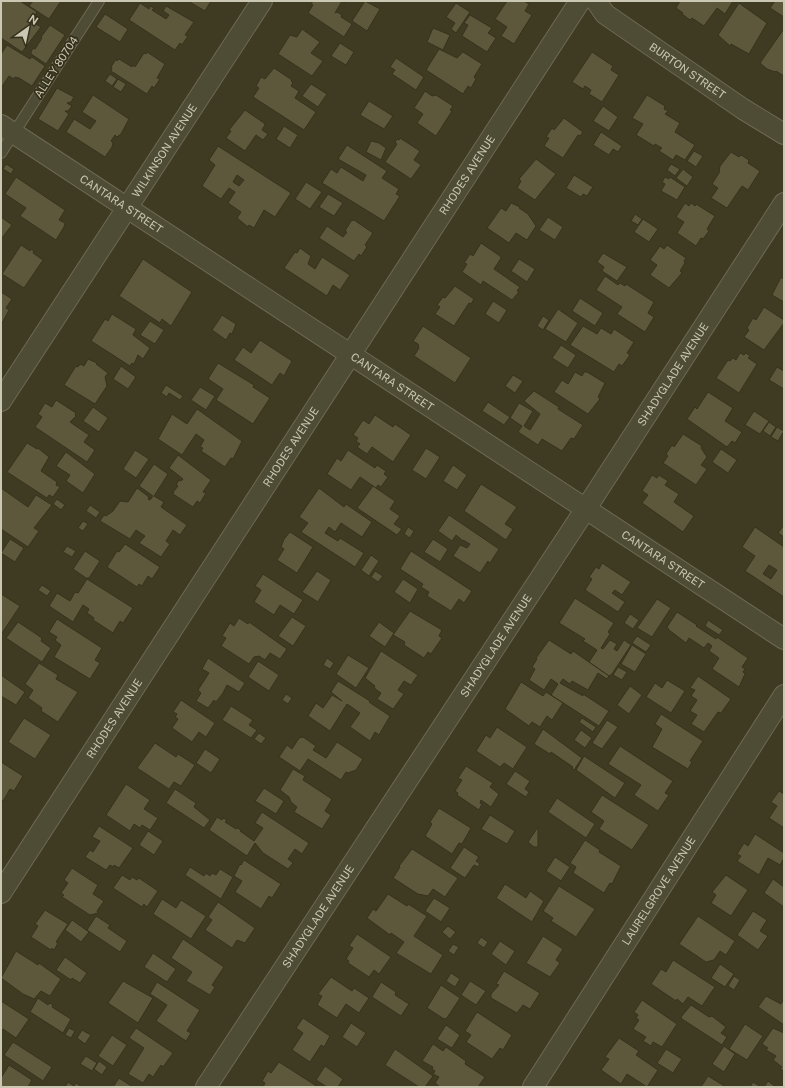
<svg xmlns="http://www.w3.org/2000/svg" width="785" height="1088" viewBox="0 0 785 1088" font-family="'Public Sans',sans-serif">
  <style>
    .building { fill: #5d583b; stroke: #36321d; fill-rule: evenodd }
    .lines { fill: none; stroke-linecap: round; stroke-linejoin: round }
    .service-casing { stroke: #6d6954; stroke-width: 12 }
    .minor-casing { stroke: #6d6954; stroke-width: 22 }
    .service { stroke: #4f4c36; stroke-width: 10 }
    .minor { stroke: #4f4c36; stroke-width: 20 }
    .labels { text-anchor: middle; stroke-width: 3.5; stroke-linejoin: round; paint-order: stroke }
    .street-label { font-size: 11px; fill: #cac7b2; stroke: #34301b }
  </style>
  <rect width="100%" height="100%" fill="#3f3b22"/>
  <!-- building -->
  <g class="building">
    <polygon points="1,1 20,1 37,12 31,21 41,27 22,52 1,38"/>
    <polygon points="33,1 61,1 49,19 29,6"/>
    <polygon points="188,1 211,1 205,11"/>
    <polygon points="313,1 346,1 345,3 342,1 335,13 337,12 342,15 341,17 352,24 344,37 308,13 313,5 311,4"/>
    <polygon points="365,1 380,9 367,31 352,21"/>
    <polygon points="507,1 524,1 529,4 525,11 532,15 514,44 501,36 507,27 495,19"/>
    <polygon points="680,1 733,1 725,14 717,8 704,26 692,18 690,20 682,14 683,13 676,8"/>
    <polygon points="775,1 784,1 784,17 770,8"/>
    <polygon points="140,3 149,9 150,6 154,8 152,10 166,19 169,15 163,11 166,6 194,22 185,35 188,36 182,45 180,43 175,50 129,20"/>
    <polygon points="456,3 470,12 456,33 451,29 455,23 446,17"/>
    <polygon points="739,3 767,23 749,54 731,44 730,46 718,35"/>
    <polygon points="105,14 128,29 120,42 96,27"/>
    <polygon points="470,15 492,28 488,33 496,38 487,52 462,36 468,25 464,23"/>
    <polygon points="50,25 65,35 46,64 31,54 31,52 33,48 35,49 42,38 41,37"/>
    <polygon points="433,28 450,35 443,50 427,42"/>
    <polygon points="302,29 320,42 311,53 323,61 312,76 278,54 290,35 297,37"/>
    <polygon points="783,30 784,31 784,76 776,71 775,72 767,69 760,63"/>
    <polygon points="340,43 354,52 346,65 331,56"/>
    <polygon points="7,45 30,59 32,57 45,66 32,86 19,78 15,77 14,79 9,76 1,88 1,54"/>
    <polygon points="439,49 457,58 463,52 482,64 474,77 476,79 471,88 468,86 463,94 426,70"/>
    <polygon points="147,52 165,64 157,78 160,79 154,88 152,86 147,94 111,71 112,68 111,67 116,59 117,61 119,59 132,67 133,65 135,67 144,53 146,54"/>
    <polygon points="592,52 613,66 611,70 619,75 602,102 589,94 591,90 585,86 583,89 572,82"/>
    <polygon points="396,58 424,77 416,90 392,74 395,70 390,67"/>
    <polygon points="274,68 292,80 291,81 293,83 291,86 299,91 295,98 316,112 304,130 253,97 259,88 256,86 261,77 265,79"/>
    <polygon points="110,74 117,79 112,86 105,81"/>
    <polygon points="118,79 126,84 121,92 113,87"/>
    <polygon points="311,84 327,94 318,107 302,96"/>
    <polygon points="57,88 74,97 71,102 67,103 72,106 68,111 65,111 69,114 58,131 38,119"/>
    <polygon points="425,91 432,96 436,95 453,106 450,110 452,111 436,136 417,123 423,114 414,108"/>
    <polygon points="93,95 129,119 121,134 117,137 115,135 111,141 113,143 112,147 105,157 66,132 74,119 90,129 96,121 82,112"/>
    <polygon points="647,95 665,106 664,109 668,111 665,114 680,123 675,132 695,145 685,160 676,155 673,160 659,151 662,148 655,144 654,146 636,135 643,124 632,118"/>
    <polygon points="369,101 393,116 384,129 360,115"/>
    <polygon points="603,106 618,117 609,131 593,121"/>
    <polygon points="245,110 264,123 265,125 262,130 268,134 263,140 256,135 245,151 226,138 231,131 229,130"/>
    <polygon points="564,118 583,132 580,136 578,135 563,158 544,146 549,138 546,137 552,128 554,130"/>
    <polygon points="284,126 298,135 290,148 276,139"/>
    <polygon points="601,132 622,146 618,152 613,149 609,155 593,145"/>
    <polygon points="400,138 420,151 414,160 421,165 411,179 385,162 397,144 395,142 397,139 399,140"/>
    <polygon points="371,141 379,143 386,148 381,160 366,152"/>
    <polygon points="347,145 387,171 382,178 399,189 396,194 400,196 384,221 322,183 331,169 337,173 341,167 363,181 366,175 338,159"/>
    <path d="M218,146L291,193L275,217L264,210L254,228L249,225L248,227L237,218L241,212L228,203L235,192L229,188L221,199L202,186L215,165L209,160ZM237,175L244,180L239,186L233,182Z"/>
    <polygon points="694,151 703,156 696,167 687,161"/>
    <polygon points="731,152 739,157 741,155 749,160 748,163 760,171 748,190 742,186 727,208 711,198 718,188 712,184 719,173 720,166"/>
    <polygon points="536,159 556,174 535,200 517,188 521,181 519,179"/>
    <polygon points="6,164 14,169 11,174 3,169"/>
    <polygon points="671,164 680,169 675,176 667,170"/>
    <polygon points="683,169 693,177 687,186 676,178"/>
    <polygon points="574,175 593,187 587,196 583,194 581,197 566,188"/>
    <polygon points="16,177 65,210 59,220 65,223 64,227 56,240 20,216 26,208 5,194"/>
    <polygon points="665,177 669,179 670,177 685,187 677,200 661,191 665,184 662,182"/>
    <polygon points="306,182 322,192 310,209 295,199"/>
    <polygon points="328,194 343,203 334,216 319,207"/>
    <polygon points="511,203 520,207 519,208 528,214 536,226 527,240 516,233 509,243 487,228 501,208 506,211"/>
    <polygon points="685,203 689,206 691,203 695,206 696,204 715,216 707,229 709,231 703,239 701,238 696,246 677,233 684,222 676,217"/>
    <polygon points="635,214 642,219 638,225 631,221"/>
    <polygon points="1,217 12,225 1,239"/>
    <polygon points="548,217 563,227 555,240 539,230"/>
    <polygon points="643,219 658,229 649,242 634,232"/>
    <polygon points="354,220 373,233 365,245 367,247 361,256 359,254 354,261 319,238 327,226 343,237 347,232 345,231 351,221"/>
    <polygon points="481,243 500,256 501,258 494,269 520,287 517,291 519,292 512,300 483,281 481,285 462,272 467,264 464,263 470,254 473,256"/>
    <polygon points="21,245 30,251 31,249 34,251 33,253 43,260 24,288 2,274"/>
    <polygon points="667,245 686,258 684,261 685,263 680,271 682,273 669,288 650,275 657,265 650,260 660,246 664,249"/>
    <polygon points="300,248 311,256 308,264 315,269 322,257 350,275 340,290 333,285 327,296 284,268 295,252 297,253"/>
    <polygon points="603,253 627,267 617,281 602,271 604,267 597,262"/>
    <polygon points="143,259 192,292 171,326 162,319 160,323 119,296"/>
    <polygon points="519,259 535,269 527,282 511,271"/>
    <polygon points="605,276 618,285 620,283 625,286 626,284 654,302 648,313 654,317 645,332 617,314 622,307 596,290"/>
    <polygon points="781,277 783,279 784,277 784,302 772,295"/>
    <polygon points="455,286 474,299 471,304 469,303 454,326 435,314 440,307 437,305 443,297 445,298"/>
    <polygon points="1,292 12,299 6,308 9,310 1,325"/>
    <polygon points="580,298 603,313 595,326 572,311"/>
    <polygon points="493,301 507,310 499,323 485,314"/>
    <polygon points="764,307 784,320 784,323 764,350 744,337 749,330 747,328 753,318 756,320"/>
    <polygon points="558,309 578,323 566,342 545,329"/>
    <polygon points="112,314 136,329 133,335 150,348 143,359 138,355 134,364 132,363 130,366 91,341 105,319 108,321"/>
    <polygon points="222,315 236,324 232,334 230,333 226,340 212,330"/>
    <polygon points="543,316 549,320 543,330 537,326"/>
    <polygon points="150,321 164,330 155,344 140,335"/>
    <polygon points="423,326 471,358 455,383 414,356 419,348 418,344 413,341"/>
    <polygon points="583,326 597,334 601,328 611,334 614,329 634,342 627,353 630,355 622,366 619,364 614,372 570,345"/>
    <polygon points="260,340 292,361 284,376 280,373 272,385 234,360 243,347 251,353"/>
    <polygon points="561,345 576,355 568,368 552,358"/>
    <polygon points="740,353 744,355 746,353 750,356 748,358 757,364 739,393 716,378 728,360 730,361 733,358 736,360"/>
    <polygon points="88,359 97,363 96,364 108,373 105,377 107,386 95,404 64,385 76,366 78,367 80,364 84,366"/>
    <polygon points="218,363 254,385 253,387 270,398 253,424 216,400 223,389 208,379"/>
    <polygon points="121,366 136,377 128,389 113,379"/>
    <polygon points="777,367 784,371 784,389 769,380"/>
    <polygon points="575,372 582,376 584,372 587,372 605,383 598,397 600,399 588,414 554,392 562,380 568,384"/>
    <polygon points="513,375 523,381 515,393 505,386"/>
    <polygon points="166,385 183,396 180,400 169,393 167,397 161,393"/>
    <polygon points="200,387 215,396 206,410 191,400"/>
    <polygon points="534,391 559,407 558,409 583,425 574,439 571,438 562,451 542,439 538,445 518,432 522,426 510,418 519,403 533,411 524,426 530,430 540,414 524,401"/>
    <polygon points="708,392 733,408 725,421 742,432 735,443 732,441 727,447 687,419 695,407 697,409"/>
    <polygon points="56,400 76,413 75,415 76,416 70,422 89,435 84,442 95,450 87,462 35,427 42,417 38,414 45,403 52,407"/>
    <polygon points="488,402 510,417 504,425 482,411"/>
    <polygon points="93,407 108,418 99,432 83,421"/>
    <polygon points="197,409 242,441 233,459 231,458 225,467 201,451 203,448 200,447 204,440 196,434 182,455 158,439 172,414 187,424"/>
    <polygon points="754,411 769,421 760,434 745,425"/>
    <polygon points="375,415 393,427 395,424 411,435 393,462 372,447 367,454 357,447 360,444 356,441 358,438 353,435 363,420 369,424"/>
    <polygon points="769,422 776,427 770,436 763,431"/>
    <polygon points="777,427 784,431 778,441 771,437"/>
    <polygon points="683,434 702,446 701,448 707,457 701,465 707,469 696,485 663,463 668,456 666,454 672,445 674,447"/>
    <polygon points="27,443 37,449 38,448 49,457 41,471 57,482 56,485 60,487 53,497 49,495 47,498 7,472"/>
    <polygon points="426,448 440,457 426,479 412,470"/>
    <polygon points="721,449 737,460 728,473 712,462"/>
    <polygon points="135,450 149,459 136,478 123,469"/>
    <polygon points="348,450 375,468 377,465 386,471 384,474 388,477 381,487 378,485 376,488 360,477 351,490 327,474 337,458 341,461"/>
    <polygon points="66,452 95,474 83,493 66,481 70,475 56,466"/>
    <polygon points="178,455 211,480 203,492 206,493 200,503 197,501 193,507 173,494 174,491 178,486 176,485 179,480 181,481 183,479 169,468"/>
    <polygon points="154,464 168,474 154,496 164,502 161,507 187,525 180,535 173,530 166,541 170,544 161,557 139,543 145,536 136,530 130,539 100,521 104,515 106,516 113,511 120,501 128,502 137,488 149,497 148,499 150,500 153,496 139,486"/>
    <polygon points="453,465 467,475 457,490 443,481"/>
    <polygon points="652,475 657,478 659,475 668,481 665,485 679,494 674,502 694,516 683,532 642,503 648,495 642,491"/>
    <polygon points="481,484 517,507 505,524 513,529 506,540 464,511"/>
    <polygon points="373,486 395,501 390,509 400,516 394,524 402,529 397,535 357,508"/>
    <polygon points="1,488 28,507 36,495 52,505 34,528 39,531 28,547 1,529"/>
    <polygon points="319,488 344,507 346,504 372,522 362,537 341,523 335,532 329,527 325,533 338,541 340,538 364,553 355,567 301,532 308,523 299,517"/>
    <polygon points="57,499 65,505 61,510 53,504"/>
    <polygon points="90,505 100,512 96,518 86,511"/>
    <polygon points="449,515 499,549 490,563 488,561 480,573 453,556 460,545 467,548 470,544 463,540 463,541 456,535 452,541 438,531"/>
    <polygon points="83,521 88,524 83,531 78,528"/>
    <polygon points="784,525 784,537 778,533"/>
    <polygon points="408,527 414,531 410,538 404,534"/>
    <path d="M755,527L784,547V597L745,571L755,556L742,547ZM769,565L777,570L771,579L763,574Z"/>
    <polygon points="290,532 313,547 297,573 277,560 284,549 281,547 284,539"/>
    <polygon points="10,539 24,548 15,562 1,553"/>
    <polygon points="433,539 448,549 440,562 424,552"/>
    <polygon points="125,544 160,567 152,579 148,576 142,586 139,584 137,587 107,567 117,551 119,552"/>
    <polygon points="67,546 76,551 72,557 63,552"/>
    <polygon points="85,551 100,561 89,578 86,578 73,569"/>
    <polygon points="411,551 472,591 464,603 459,599 451,611 427,596 429,592 421,587 423,584 400,569"/>
    <polygon points="371,555 379,561 369,576 361,570"/>
    <polygon points="602,563 631,582 622,595 615,590 612,593 625,602 618,612 585,590 592,579 589,577 596,567 599,569"/>
    <polygon points="317,571 331,580 318,602 302,592"/>
    <polygon points="375,571 383,576 378,582 371,577"/>
    <polygon points="263,574 303,600 294,614 280,605 274,615 254,602 261,590 255,586"/>
    <polygon points="87,579 133,608 123,623 120,621 113,633 93,620 94,618 87,613 89,609 83,605 73,622 49,606 57,593 70,601 75,592 78,593"/>
    <polygon points="403,579 418,589 410,603 394,592"/>
    <polygon points="42,585 51,591 47,596 38,590"/>
    <polygon points="1,594 20,606 2,633 1,632"/>
    <polygon points="575,598 614,623 608,632 610,634 601,648 603,649 610,640 617,644 614,649 617,651 624,640 631,645 612,674 609,676 589,662 597,650 583,641 585,639 559,623"/>
    <polygon points="657,599 671,608 652,637 637,628"/>
    <polygon points="410,611 442,630 439,636 442,638 431,654 428,652 424,658 404,645 405,642 393,635"/>
    <polygon points="677,612 697,625 696,626 716,639 717,637 748,658 742,667 745,669 743,672 745,674 739,687 712,669 719,658 709,651 712,646 708,643 704,648 689,638 686,643 669,630 667,627"/>
    <polygon points="630,614 639,620 633,629 624,623"/>
    <polygon points="292,617 306,626 293,646 278,636"/>
    <polygon points="239,618 248,624 249,622 287,649 280,659 270,653 265,660 259,656 254,657 249,664 221,646 226,638 222,636 230,623 234,626"/>
    <polygon points="57,619 102,648 95,660 100,663 90,679 54,657 61,645 55,640 57,637 49,632"/>
    <polygon points="708,620 723,630 719,635 705,626"/>
    <polygon points="18,622 42,638 41,641 51,648 42,662 6,638"/>
    <polygon points="379,622 394,633 385,647 369,636"/>
    <polygon points="637,636 651,645 646,652 632,643"/>
    <polygon points="549,640 571,654 573,651 609,676 607,679 598,673 588,690 572,681 570,684 563,679 560,683 583,696 583,694 609,711 599,726 551,695 558,684 551,679 544,690 529,680 535,669 532,667 537,659 536,658"/>
    <polygon points="632,645 646,654 635,672 621,664"/>
    <polygon points="381,651 418,675 411,685 404,681 398,690 404,694 393,709 377,699 381,693 374,688 375,686 365,678"/>
    <polygon points="348,655 369,668 356,688 336,674"/>
    <polygon points="208,658 245,683 239,692 227,685 223,693 216,702 214,700 208,708 196,701 201,693 198,690 209,673 202,669"/>
    <polygon points="327,658 334,663 330,669 323,665"/>
    <polygon points="258,661 279,675 269,691 248,677"/>
    <polygon points="39,663 58,675 56,679 78,692 58,722 41,711 42,708 28,698 33,690 25,684"/>
    <polygon points="618,667 627,672 622,680 613,675"/>
    <polygon points="1,675 25,692 16,705 1,696"/>
    <polygon points="698,676 731,699 721,713 718,712 704,732 691,724 697,715 690,711 697,700 691,696 695,690 690,688"/>
    <polygon points="667,680 685,691 671,713 646,697 655,683 662,688"/>
    <polygon points="338,681 370,701 369,702 390,716 379,735 375,732 370,741 350,727 360,713 347,704 330,731 308,716 316,703 323,708 332,695 342,701 331,692"/>
    <polygon points="521,682 543,696 546,692 563,703 552,720 547,716 540,727 532,722 529,726 505,709"/>
    <polygon points="630,686 642,695 629,714 617,705"/>
    <polygon points="286,694 292,698 288,704 282,700"/>
    <polygon points="181,700 215,723 206,737 199,732 192,742 172,728 178,719 175,717 177,714 173,712"/>
    <polygon points="231,706 253,720 249,725 257,730 251,738 222,720"/>
    <polygon points="661,714 703,741 690,761 692,762 688,769 652,747 662,729 655,724"/>
    <polygon points="24,718 51,735 35,759 8,742"/>
    <polygon points="582,718 596,727 593,732 579,722"/>
    <polygon points="607,720 618,727 602,749 592,743"/>
    <polygon points="497,727 527,747 513,769 504,763 500,767 476,751 486,735 490,738"/>
    <polygon points="543,729 582,758 574,770 572,768 573,767 551,752 550,754 534,744"/>
    <polygon points="581,730 592,738 585,748 574,740"/>
    <polygon points="259,733 266,738 261,744 254,739"/>
    <polygon points="303,737 316,746 313,750 326,758 337,742 363,759 356,770 348,773 346,772 341,780 308,759 300,771 279,757 287,745 292,749 299,738"/>
    <polygon points="155,743 176,757 178,754 195,765 181,786 174,782 169,789 137,768"/>
    <polygon points="620,746 673,781 665,793 669,795 658,811 634,795 641,785 608,764"/>
    <polygon points="205,749 220,759 211,773 196,763"/>
    <polygon points="584,756 625,783 615,798 576,770"/>
    <polygon points="1,758 3,759 1,762 23,776 14,791 10,789 3,801 1,799"/>
    <polygon points="466,766 493,783 490,787 499,794 491,807 481,800 480,803 482,804 479,810 457,795 458,793 455,791 462,780 458,778"/>
    <polygon points="293,769 305,776 303,780 332,799 325,811 331,815 322,829 294,812 297,807 291,802 289,797 280,790"/>
    <polygon points="515,771 530,781 525,789 529,792 526,797 506,784"/>
    <polygon points="126,784 150,800 144,809 158,818 150,830 142,825 140,828 134,824 130,831 106,815"/>
    <polygon points="264,788 284,801 276,814 255,801"/>
    <polygon points="175,789 196,803 194,807 210,820 204,828 166,803"/>
    <polygon points="779,791 784,794 784,828 769,818 777,806 771,802"/>
    <polygon points="602,795 649,825 632,850 599,829 604,821 591,812"/>
    <polygon points="557,798 595,824 586,838 548,812"/>
    <polygon points="439,808 471,828 462,844 459,843 452,854 425,836 432,824 430,822"/>
    <polygon points="262,812 309,843 302,854 295,849 288,859 293,863 288,869 263,853 255,843 247,856 209,830 217,817 222,820 223,818 227,820 225,822 236,829 237,828 241,830 240,831 254,841 263,828 255,823"/>
    <polygon points="490,815 515,831 507,844 481,829"/>
    <polygon points="99,826 133,848 119,868 114,865 113,867 110,865 106,870 85,857 90,850 93,852 100,841 92,837"/>
    <polygon points="538,827 538,847 534,847 528,842"/>
    <polygon points="148,831 163,841 154,855 139,845"/>
    <polygon points="755,834 784,853 784,858 780,865 768,858 759,875 737,861 741,856 737,854 744,843 748,846"/>
    <polygon points="585,840 600,850 599,852 621,866 612,884 610,883 604,893 573,873 576,867 570,863"/>
    <polygon points="464,847 479,857 476,861 480,864 478,867 474,865 465,878 450,868"/>
    <polygon points="412,849 458,878 445,897 433,889 428,896 418,894 393,878 400,867 399,866"/>
    <polygon points="555,857 570,867 561,881 546,871"/>
    <polygon points="244,860 281,884 272,898 269,896 261,909 235,892 242,881 234,876 240,864 241,865"/>
    <polygon points="190,867 204,876 206,873 210,876 212,873 216,875 220,869 233,877 221,899 185,875"/>
    <polygon points="72,868 98,885 93,894 104,901 97,911 98,913 90,915 62,897 64,895 61,893 68,883 64,880"/>
    <polygon points="122,875 130,880 132,877 137,880 139,878 158,891 147,907 144,904 142,907 113,888"/>
    <polygon points="726,875 748,890 731,916 711,903 716,895 712,892"/>
    <polygon points="773,879 784,887 784,907 764,893"/>
    <polygon points="505,884 526,898 530,891 544,901 532,922 496,898"/>
    <polygon points="559,886 595,909 576,937 551,921 553,918 543,911"/>
    <polygon points="388,894 407,906 408,904 427,916 414,936 443,955 431,974 396,953 404,942 391,933 390,935 367,918 373,909 376,911"/>
    <polygon points="434,898 450,908 441,922 425,911"/>
    <polygon points="162,899 176,908 181,900 206,916 191,939 153,914"/>
    <polygon points="218,902 255,928 245,943 237,940 232,948 205,930 212,920 208,917"/>
    <polygon points="45,910 68,924 56,942 58,943 54,950 52,948 51,950 31,937 38,926 35,924"/>
    <polygon points="753,911 767,920 760,931 768,936 758,950 737,935"/>
    <polygon points="96,916 110,925 108,928 127,941 120,952 87,930"/>
    <polygon points="698,916 735,941 726,955 720,951 714,960 706,962 679,944"/>
    <polygon points="72,920 89,932 81,942 65,930"/>
    <polygon points="448,926 456,932 450,939 442,932"/>
    <polygon points="357,934 391,957 379,974 374,970 369,977 348,963 349,961 346,959 353,948 349,946"/>
    <polygon points="543,936 563,949 556,960 560,963 550,977 526,963"/>
    <polygon points="481,937 488,942 484,948 477,943"/>
    <polygon points="183,939 224,967 212,985 215,987 210,995 186,981 192,972 171,958"/>
    <polygon points="500,941 515,951 506,965 491,954"/>
    <polygon points="453,944 459,947 454,955 448,951"/>
    <polygon points="16,951 38,965 39,963 61,979 50,996 41,991 34,999 23,994 1,978"/>
    <polygon points="153,953 176,969 167,982 144,967"/>
    <polygon points="65,957 87,973 80,983 72,978 71,980 56,970"/>
    <polygon points="673,960 715,987 702,1006 688,997 683,1004 677,999 676,1001 651,984 661,969 666,972"/>
    <polygon points="720,964 734,974 725,987 711,978"/>
    <polygon points="504,971 540,993 530,1009 523,1005 517,1013 491,998 491,994 499,985 496,984"/>
    <polygon points="451,973 460,979 455,987 446,981"/>
    <polygon points="734,976 740,980 734,990 728,986"/>
    <polygon points="331,977 352,991 354,988 369,998 359,1013 346,1004 337,1018 317,1005 322,996 318,994"/>
    <polygon points="123,981 153,998 138,1023 108,1003"/>
    <polygon points="470,981 486,991 476,1005 461,995"/>
    <polygon points="157,982 200,1010 187,1031 191,1033 186,1041 156,1021 167,1005 150,994"/>
    <polygon points="381,982 396,992 395,995 409,1004 401,1016 372,997"/>
    <polygon points="441,985 460,998 447,1018 444,1019 427,1008"/>
    <polygon points="766,996 781,1004 784,999 784,1025 758,1007"/>
    <polygon points="38,998 48,1005 50,1003 53,1005 52,1007 71,1019 63,1033 30,1012"/>
    <polygon points="642,1000 677,1024 662,1047 653,1042 651,1046 643,1041 646,1037 633,1029 639,1020 636,1018 638,1015 634,1012"/>
    <polygon points="1,1001 29,1019 16,1038 3,1029 1,1032"/>
    <polygon points="691,1005 709,1017 712,1016 726,1027 721,1033 727,1037 722,1045 682,1019 681,1017"/>
    <polygon points="477,1012 512,1035 503,1050 500,1048 492,1059 466,1042 471,1035 465,1031"/>
    <polygon points="303,1018 330,1036 324,1047 321,1045 310,1062 292,1050 303,1033 296,1028"/>
    <polygon points="351,1023 366,1033 357,1047 342,1037"/>
    <polygon points="745,1024 763,1036 747,1060 729,1049"/>
    <polygon points="446,1025 460,1035 452,1048 437,1039"/>
    <polygon points="69,1028 75,1031 71,1038 65,1035"/>
    <polygon points="136,1028 173,1053 163,1067 161,1065 153,1077 149,1074 143,1083 128,1074 144,1048 129,1038"/>
    <polygon points="773,1028 784,1033 784,1071 780,1069 782,1067 773,1060 776,1056 766,1050 768,1048 762,1044"/>
    <polygon points="82,1030 91,1035 85,1044 77,1038"/>
    <polygon points="112,1035 127,1045 113,1066 98,1056"/>
    <polygon points="619,1038 639,1051 636,1055 658,1070 647,1087 627,1074 621,1084 601,1070 609,1059 605,1057"/>
    <polygon points="13,1042 52,1067 43,1081 4,1055"/>
    <polygon points="433,1044 443,1051 446,1047 466,1061 465,1064 485,1077 478,1087 440,1087 435,1083 439,1077 433,1074 435,1071 432,1069 433,1067 422,1061"/>
    <polygon points="724,1046 735,1054 724,1072 712,1064"/>
    <polygon points="395,1049 433,1076 425,1087 419,1087 385,1065"/>
    <polygon points="666,1049 682,1059 673,1073 657,1063"/>
    <polygon points="86,1056 97,1063 92,1071 80,1064"/>
    <polygon points="99,1061 107,1067 102,1075 94,1069"/>
    <polygon points="279,1062 318,1087 263,1087 265,1083 262,1081 268,1071 271,1073"/>
    <polygon points="9,1065 32,1080 28,1087 1,1087 1,1078"/>
    <polygon points="325,1066 343,1079 338,1087 327,1087 316,1080"/>
    <polygon points="708,1076 726,1087 701,1087"/>
    <polygon points="119,1078 133,1087 113,1087"/>
    <polygon points="768,1081 776,1087 764,1087"/>
    <polygon points="68,1082 74,1086 76,1083 82,1087 65,1087"/>
    <polygon points="753,1082 761,1087 750,1087"/>
  </g>
  <g class="lines">
    <!-- service casing -->
    <g class="service-casing">
      <polyline id="service" points="1,153 99,1"/>
    </g>
    <!-- minor casing -->
    <g class="minor-casing">
      <g id="minor">
        <path id="s1" d="M596,1L605,14L743,109L784,134"/>
        <path id="s2" d="M1,125L784,639"/>
        <path id="s3" d="M1,401L262,1"/>
        <path id="s4" d="M1,893L580,1"/>
        <path id="s5" d="M206,1087L585,510L784,203"/>
        <path id="s6" d="M533,1087L784,695"/>
      </g>
    </g>
    <!-- service -->
    <use href="#service" class="service"/>
    <!-- minor -->
    <use href="#minor" class="minor"/>
  </g>
  <g class="labels">
    <!-- street labels -->
    <g class="street-label">
      <text transform="translate(56 67) rotate(-57)" y="4">ALLEY 80704</text>
      <text dy="4" stroke="none"><textPath href="#s1" startOffset="116">BURTON STREET</textPath></text>
      <text dy="4" stroke="none"><textPath href="#s3" startOffset="299">WILKINSON AVENUE</textPath></text>
      <text dy="4" stroke="none"><textPath href="#s4" startOffset="856">RHODES AVENUE</textPath></text>
      <text dy="4" stroke="none"><textPath href="#s2" startOffset="144">CANTARA STREET</textPath></text>
      <text dy="4" stroke="none"><textPath href="#s5" startOffset="852">SHADYGLADE AVENUE</textPath></text>
      <text dy="4" stroke="none"><textPath href="#s2" startOffset="468">CANTARA STREET</textPath></text>
      <text dy="4" stroke="none"><textPath href="#s4" startOffset="532">RHODES AVENUE</textPath></text>
      <text dy="4" stroke="none"><textPath href="#s2" startOffset="792">CANTARA STREET</textPath></text>
      <text dy="4" stroke="none"><textPath href="#s5" startOffset="528">SHADYGLADE AVENUE</textPath></text>
      <text dy="4" stroke="none"><textPath href="#s4" startOffset="208">RHODES AVENUE</textPath></text>
      <text dy="4" stroke="none"><textPath href="#s6" startOffset="233">LAURELGROVE AVENUE</textPath></text>
      <text dy="4" stroke="none"><textPath href="#s5" startOffset="204">SHADYGLADE AVENUE</textPath></text>
    </g>
  </g>
  <!-- border -->
  <rect width="785" height="1088" fill="none" stroke="#cac7b2" stroke-width="4"/>
  <!-- north arrow -->
  <g transform="translate(28 28) rotate(33)" stroke="#34301b" stroke-width="3" paint-order="stroke">
  <path d="M0-3L7 15L0 10L-7 15Z" fill="#cac7b2"/>
  <text y="-6" font-size="11" font-weight="bold" text-anchor="middle" fill="#cac7b2">N</text>
  </g>
</svg>
